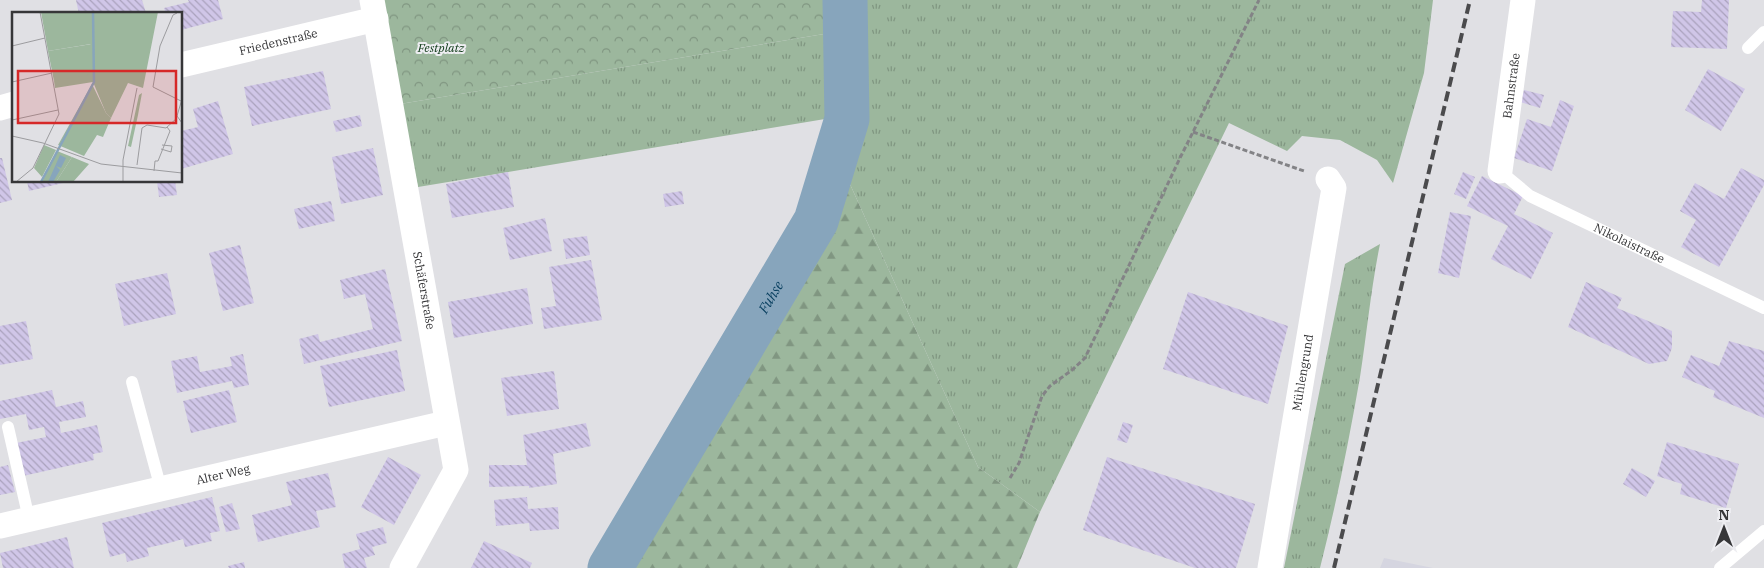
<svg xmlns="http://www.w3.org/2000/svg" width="1764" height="568" viewBox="0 0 1764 568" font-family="'IBM Plex Serif',serif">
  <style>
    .built { fill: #d5d5e0 }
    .grass { fill: url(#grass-tufts) }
    .forest { fill: url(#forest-firs) }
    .park { fill: url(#park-crowns) }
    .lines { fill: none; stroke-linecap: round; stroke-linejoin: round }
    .river { stroke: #87a5bc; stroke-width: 45 }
    .building { fill: url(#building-back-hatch) }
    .path { stroke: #838386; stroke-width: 3; stroke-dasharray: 5 2.5; stroke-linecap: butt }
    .service { stroke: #fff; stroke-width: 12 }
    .minor { stroke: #fff; stroke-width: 25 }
    .rail { stroke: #4b4b4d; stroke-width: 4; stroke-dasharray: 10 5; stroke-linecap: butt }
    .labels { text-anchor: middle; stroke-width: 4; stroke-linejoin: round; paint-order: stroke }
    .street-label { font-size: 12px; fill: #363638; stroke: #ededf1 }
    .park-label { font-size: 12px; font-style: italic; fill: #093612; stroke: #ededf1 }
    .water-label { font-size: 14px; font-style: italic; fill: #083f5f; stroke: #ededf1 }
    .inset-river { fill: none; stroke: #87a5bc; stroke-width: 2.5 }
    .inset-road { fill: none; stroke: #9c9c9f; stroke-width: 1 }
    .view { fill: #d62828; fill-opacity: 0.15; stroke: #d62828; stroke-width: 2.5 }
    .inset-edge { fill: none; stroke: #363638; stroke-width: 2.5 }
  </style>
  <defs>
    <pattern id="grass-tufts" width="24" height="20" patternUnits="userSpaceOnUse" patternTransform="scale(1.25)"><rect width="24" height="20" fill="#9cb79d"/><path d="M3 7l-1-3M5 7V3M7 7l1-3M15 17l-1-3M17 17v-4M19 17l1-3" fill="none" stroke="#809681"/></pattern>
    <pattern id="forest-firs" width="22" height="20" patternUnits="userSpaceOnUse" patternTransform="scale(1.25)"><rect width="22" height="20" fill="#9cb79d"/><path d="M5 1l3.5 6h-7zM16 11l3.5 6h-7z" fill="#809681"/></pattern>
    <pattern id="park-crowns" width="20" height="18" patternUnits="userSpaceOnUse" patternTransform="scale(1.25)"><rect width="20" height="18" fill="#9cb79d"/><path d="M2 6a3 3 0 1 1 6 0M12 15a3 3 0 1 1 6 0" fill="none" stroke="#809681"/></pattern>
    <pattern id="building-back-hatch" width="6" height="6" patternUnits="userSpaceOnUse" patternTransform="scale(1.25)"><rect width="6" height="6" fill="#d0c6e8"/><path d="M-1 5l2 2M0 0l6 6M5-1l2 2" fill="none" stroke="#aaa2bd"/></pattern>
  </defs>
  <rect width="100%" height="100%" fill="#e0e0e4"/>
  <!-- built -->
  <polygon class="built" points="1384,558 1433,568 1380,568"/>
  <!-- grass -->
  <g class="grass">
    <polygon points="835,0 1433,0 1424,73 1393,183 1377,160 1340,140 1302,136 1287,151 1229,123 1040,512 978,467 830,140 837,117 418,187 400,104 836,32"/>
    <path d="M1380,244C1371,288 1367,332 1360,377C1349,441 1336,505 1320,568H1284L1345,264Z"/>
  </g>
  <!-- forest -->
  <polygon class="forest" points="830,140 978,467 1040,512 1017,568 598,568 807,212"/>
  <!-- park -->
  <polygon class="park" points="381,0 835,0 836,32 400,104"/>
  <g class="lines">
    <!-- river -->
    <path class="river" id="s1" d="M610,568L816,221L847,119L845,0"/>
  </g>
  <!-- building -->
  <g class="building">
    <polygon points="76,0 142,0 146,13 79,14"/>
    <polygon points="188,0 218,0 223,19 181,30 181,14 166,14 164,8 189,2"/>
    <polygon points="1702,0 1729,0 1727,49 1671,47 1673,11 1701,12"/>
    <polygon points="1708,69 1745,89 1721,131 1685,110"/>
    <polygon points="323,71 331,109 252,126 244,87"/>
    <polygon points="1524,90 1544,95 1540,108 1520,102"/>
    <polygon points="1560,100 1574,106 1552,171 1514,158 1527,119 1551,127"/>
    <polygon points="218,101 233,154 181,169 181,131 198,127 193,109"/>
    <polygon points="360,115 362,126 336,132 333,121"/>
    <polygon points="373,148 383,195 341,204 332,157"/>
    <polygon points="0,158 2,158 12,200 0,203"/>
    <polygon points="1741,168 1764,180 1764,185 1719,267 1681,247 1696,220 1680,211 1695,183 1724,199"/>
    <polygon points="508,172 514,207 452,218 446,184"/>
    <polygon points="1463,172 1475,177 1466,199 1454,194"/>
    <polygon points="1482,176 1523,196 1514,214 1553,233 1531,279 1491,259 1508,226 1467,206"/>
    <polygon points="27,181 67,181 67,182 29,191"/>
    <polygon points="157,181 175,181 177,195 159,197"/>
    <polygon points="682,191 684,204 665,207 663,194"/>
    <polygon points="331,201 335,221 299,229 294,209"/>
    <polygon points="1450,212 1471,216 1459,278 1438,273"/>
    <polygon points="545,218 552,251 510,260 503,228"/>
    <polygon points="587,236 590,255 566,259 563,239"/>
    <polygon points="240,245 254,303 223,311 209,253"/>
    <polygon points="591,260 602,320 544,329 541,308 556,306 549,267"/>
    <polygon points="385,269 402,341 304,364 299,339 318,334 320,342 373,329 365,294 344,299 340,280"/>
    <polygon points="167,273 176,314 124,326 115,284"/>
    <polygon points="1586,282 1622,298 1617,308 1672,331 1672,348 1667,361 1649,364 1568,327"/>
    <polygon points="527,288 533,324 454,338 448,302"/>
    <polygon points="1188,292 1288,326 1268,404 1163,369"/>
    <polygon points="26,321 33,359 0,365 0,326"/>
    <polygon points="1729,341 1764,351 1764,418 1713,397 1715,391 1682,377 1691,355 1719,366"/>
    <polygon points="397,350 405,391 329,407 320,366"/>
    <polygon points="243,354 249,385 234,388 232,381 177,393 171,361 197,356 200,372 232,366 230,357"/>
    <polygon points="554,371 559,409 507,416 501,378"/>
    <polygon points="52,390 56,407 83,401 86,417 59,422 61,433 97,425 103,452 93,454 94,460 23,476 16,443 46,437 44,427 29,430 26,414 0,419 0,401"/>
    <polygon points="229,390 237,422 191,433 183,401"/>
    <polygon points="1123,422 1133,425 1127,443 1117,440"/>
    <polygon points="586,423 591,446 553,454 557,484 529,488 529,486 489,487 489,465 527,465 523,435"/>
    <polygon points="1667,442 1739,464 1726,508 1680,494 1682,484 1657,476"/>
    <polygon points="388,457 421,475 394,525 361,507"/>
    <polygon points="1107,457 1255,504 1236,568 1195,568 1083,530"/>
    <polygon points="8,465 15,492 0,495 0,467"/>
    <polygon points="1632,468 1655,481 1646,497 1623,484"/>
    <polygon points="328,473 336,507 316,511 320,527 258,542 252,515 292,505 286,482"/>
    <polygon points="212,497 220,531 210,533 212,541 185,547 183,539 169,543 147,548 149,556 127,562 125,553 110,557 102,523"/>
    <polygon points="527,497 528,509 558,507 559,529 530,531 529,523 496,526 494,500"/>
    <polygon points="232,503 240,529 226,532 219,507"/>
    <polygon points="383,527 387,543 372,547 375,555 364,558 367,568 345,568 342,554 360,549 356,534"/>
    <polygon points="67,537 74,568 3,568 0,553"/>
    <polygon points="484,541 532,563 530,568 471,568"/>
    <polygon points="244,562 245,568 229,568 228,566"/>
  </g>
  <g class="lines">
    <!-- path -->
    <g class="path">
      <polyline points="1193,132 1304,171"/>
      <polyline points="1010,478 1019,463 1042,396 1050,386 1072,370 1085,358 1180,158 1259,0"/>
    </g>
    <!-- service -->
    <g class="service">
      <polyline points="1748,48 1764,32"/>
      <path id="s2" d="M1500,171L1530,196L1764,308"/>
      <polyline points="132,382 161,489"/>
      <polyline points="8,427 29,519"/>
      <polyline points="1720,568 1764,531"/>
    </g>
    <!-- minor -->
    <g class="minor">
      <path id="s3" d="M372,0L456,470L402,568"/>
      <path id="s4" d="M181,65L376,19"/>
      <polyline points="0,108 14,104"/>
      <path id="s5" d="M1500,171L1523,0"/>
      <path id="s6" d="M0,526L446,423"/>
      <path id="s7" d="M1270,568L1334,188L1328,179"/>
    </g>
    <!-- rail -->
    <polyline class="rail" points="1334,568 1470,0"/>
  </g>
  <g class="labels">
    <!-- street labels -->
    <g class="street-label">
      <text dy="4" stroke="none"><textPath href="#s4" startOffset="100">Friedenstraße</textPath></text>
      <text dy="4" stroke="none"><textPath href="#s5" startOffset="86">Bahnstraße</textPath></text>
      <text dy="4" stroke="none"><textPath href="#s2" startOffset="149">Nikolaistraße</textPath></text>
      <text dy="4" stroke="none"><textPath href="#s3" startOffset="295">Schäferstraße</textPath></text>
      <text dy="4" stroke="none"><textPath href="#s7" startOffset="198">Mühlengrund</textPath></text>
      <text dy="4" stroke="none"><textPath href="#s6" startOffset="229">Alter Weg</textPath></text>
    </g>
    <!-- park labels -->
    <g class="park-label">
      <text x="441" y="52">Festplatz</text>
    </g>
    <!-- water labels -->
    <g class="water-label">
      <text dy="5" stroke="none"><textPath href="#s1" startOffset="315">Fuhse</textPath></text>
    </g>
  </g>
  <!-- overview -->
  <g transform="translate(12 12)">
    <rect width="170" height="170" fill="#e0e0e4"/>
    <path d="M29,0H146L131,76L116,71L99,106L94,101L81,70L43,76L42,69L79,32L36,39ZM130,81L126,103L119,135L116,134L127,83ZM60,145L77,152L61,170H44Z" fill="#9cb79d"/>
    <path d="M80,72L94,101L99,106L91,125L85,123L72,144L46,133Z" fill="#9cb79d"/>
    <path d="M80,32L81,62L42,69L36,39ZM32,133L44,138L30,165L22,156ZM45,139L60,145L44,170H30Z" fill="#9cb79d"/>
    <path d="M48,143L54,146L49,156L44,154L48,158L41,170H36Z" fill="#87a5bc"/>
    <path class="inset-river" d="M29,170L82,70L81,0"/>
    <path class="inset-road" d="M165,1L161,3L148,34L141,75L169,89M0,34L33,26M0,70L40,61M170,87L165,104L170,111M0,108L46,98M0,124L31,131L89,152L170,161M149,137L159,140L160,134L150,133M125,153L130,116L135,113L154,116L165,106M142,159L143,149H146L158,119L155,115M4,170L21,156L47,102L28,0M111,170V148L125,76"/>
    <path class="view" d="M6,59H164V111H6Z"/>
    <rect width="170" height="170" class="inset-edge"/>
  </g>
  <!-- north arrow -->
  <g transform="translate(1724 528)" stroke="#ededf1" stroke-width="4" paint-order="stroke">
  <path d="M0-4L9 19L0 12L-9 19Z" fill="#363638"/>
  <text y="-8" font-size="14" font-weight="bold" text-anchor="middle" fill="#363638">N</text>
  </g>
</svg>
